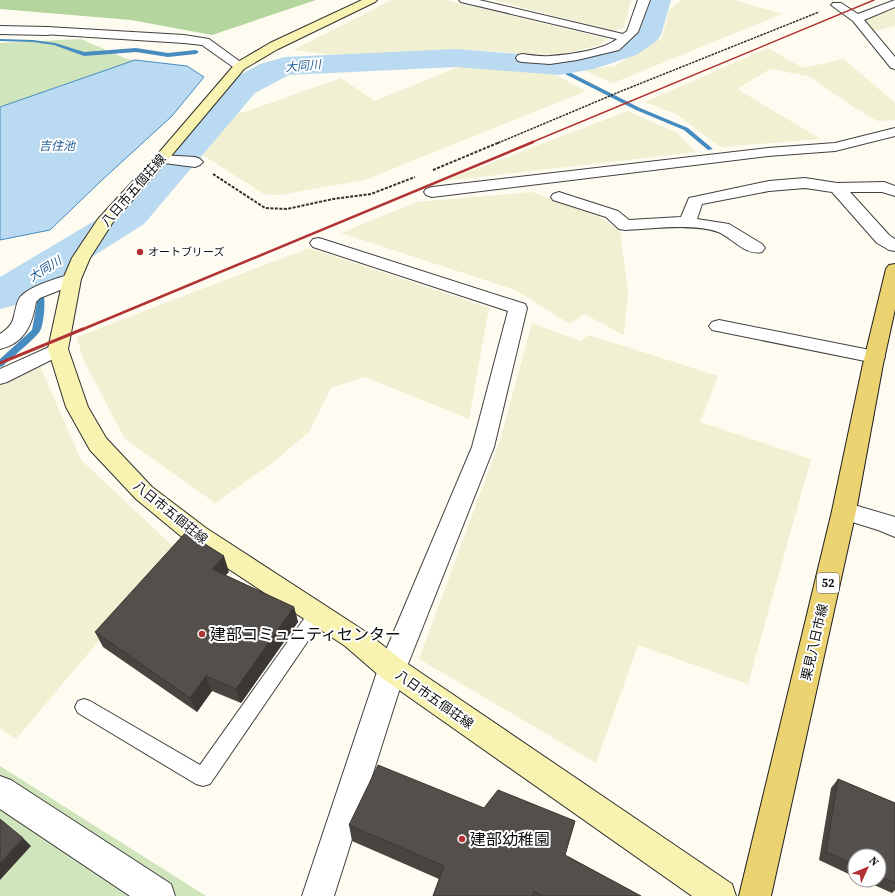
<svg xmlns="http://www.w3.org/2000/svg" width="895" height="896" viewBox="0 0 895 896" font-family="'Source Serif 4','Noto Sans JP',serif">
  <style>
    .farmland { fill: #f2f0d2 }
    .green { fill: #d0e5bc }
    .forest { fill: #b4d59d }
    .water { fill: #b9daf1; stroke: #468cc1 }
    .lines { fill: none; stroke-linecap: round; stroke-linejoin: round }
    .stream { fill: #468cc1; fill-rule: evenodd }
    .river { fill: #b9daf1; fill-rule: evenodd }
    .service-casing { stroke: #414141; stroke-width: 2 }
    .minor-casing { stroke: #414141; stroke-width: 2 }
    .tertiary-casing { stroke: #414141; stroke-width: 2 }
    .secondary-casing { stroke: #303030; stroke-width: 2 }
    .primary-casing { stroke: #1f1f1f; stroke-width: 2 }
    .path-far1 { stroke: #303030; stroke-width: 1.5; stroke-dasharray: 2.5 1; stroke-linecap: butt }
    .path { stroke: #303030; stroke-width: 2; stroke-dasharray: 3 1.5; stroke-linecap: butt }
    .service { fill: #fff; fill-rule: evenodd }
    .minor { fill: #fff; fill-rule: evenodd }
    .tertiary { fill: #fff; fill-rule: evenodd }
    .secondary { fill: #f8f3b1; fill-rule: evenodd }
    .primary { fill: #ecd371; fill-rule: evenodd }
    .rail-far2 { stroke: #b23233; stroke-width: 1.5 }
    .rail-far1 { stroke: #b23233; stroke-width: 2.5 }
    .rail { stroke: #b23233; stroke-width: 3 }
    .wall { fill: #494440 }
    .shaded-wall { fill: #3c3734 }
    .building { fill: #554f4b; stroke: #3c3734 }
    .poi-dot { fill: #b23233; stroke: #fff; stroke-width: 1.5 }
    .labels { text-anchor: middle; stroke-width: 4; stroke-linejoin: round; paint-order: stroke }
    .far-poi-label { font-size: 11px; fill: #0e0e0e; stroke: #fff; text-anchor: start }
    .far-water-label { font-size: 12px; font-style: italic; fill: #225e95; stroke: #fff }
    .shield { fill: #fff; stroke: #565656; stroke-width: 1 }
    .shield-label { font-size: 12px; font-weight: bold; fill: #0e0e0e }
    .street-label { font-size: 13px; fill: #0e0e0e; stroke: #fff }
    .near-poi-label { font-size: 16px; fill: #0e0e0e; stroke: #fff; text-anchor: start }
  </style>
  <rect width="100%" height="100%" fill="#fefbf0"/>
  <!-- farmland -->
  <g class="farmland">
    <polygon points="392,0 446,0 608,39 601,44 578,51 551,55 469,50 334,55 293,50"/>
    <polygon points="494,0 631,0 624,27 613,31"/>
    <polygon points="682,0 735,0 782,14 613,83 583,70 614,66 662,38 669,10"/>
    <polygon points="895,7 895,26 874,31 863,20"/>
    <polygon points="768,48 803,68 844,59 895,103 895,120 877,121 852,106 808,76 770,69 737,89 821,139 720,147 676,114 645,102"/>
    <polygon points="463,65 552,73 586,91 365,180 279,195 264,194 198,152 234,114 245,112 341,78 375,101"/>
    <polygon points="628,111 677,133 696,152 444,181"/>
    <polygon points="532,192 597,216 620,230 628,292 624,335 584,314 570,324 515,290 341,233 417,202"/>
    <polygon points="309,248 489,308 469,419 365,377 331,388 309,432 272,463 215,503 125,439 83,359 77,337"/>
    <polygon points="532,323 580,341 589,335 718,376 700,422 811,459 748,684 638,645 596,763 419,659 500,440"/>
    <polygon points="40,366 81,460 176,549 16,739 0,728 0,386"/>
  </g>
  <!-- green -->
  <g class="green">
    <polygon points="81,39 127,59 135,60 0,107 0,43"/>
    <polygon points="0,766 206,896 0,896"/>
  </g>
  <!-- forest -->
  <polygon class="forest" points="0,0 316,0 212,35 131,20 0,9"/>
  <!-- water -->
  <polygon class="water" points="135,60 187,66 204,77 172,116 101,181 50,230 0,240 0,107"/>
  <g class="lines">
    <!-- stream -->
    <g class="stream">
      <polygon points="0,39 33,40 55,43 84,52 136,48 168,53 196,50 199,52 196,54 168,57 136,52 84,56 54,45 33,42 0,41"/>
      <polygon points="559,64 567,71 640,108 688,128 713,149 708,150 684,130 636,110 563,73 556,66"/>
      <path d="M37,291H43C46,299 44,324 40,331C36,338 10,359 3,366L0,367V359L32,330L37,303Z"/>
    </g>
    <!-- river -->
    <polygon class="river" points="645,0 671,0 661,35 657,41 636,55 594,69 559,75 456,67 289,75 255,93 144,224 16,305 0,309 0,277 116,208 233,79 260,64 285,57 456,49 559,57 588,52 616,43 634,31"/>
    <!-- service casing -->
    <g class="service-casing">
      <polygon id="service" points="317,607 323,609 325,614 323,619 210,784 203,786 196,784 78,713 75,707 78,701 84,699 90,701 200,765 311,609"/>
    </g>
    <!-- minor casing -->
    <g class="minor-casing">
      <g id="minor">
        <path d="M459,0H479L623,34L627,31L638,0H650L638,32L619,50L577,60L550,64L522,62L518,61L516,58L518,55L522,54C531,55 541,57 550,56C568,55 604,50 617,39L461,2Z"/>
        <polygon points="895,0 895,7 864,20 895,57 895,69 891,68 853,21 831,5 833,3 841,3 858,14"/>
        <polygon points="47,27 184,35 209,39 246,66 244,69 236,69 202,45 184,43 43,34 41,31 43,28"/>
        <polygon points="895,128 895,136 835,151 768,156 432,197 426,195 424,192 426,189 432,187 768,148 835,143"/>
        <polygon points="161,155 195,157 200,159 203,162 200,165 195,167 156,162 154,159 156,156"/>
        <path d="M805,178L837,183L884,182L895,186V196L882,192H850L889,235L895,239V251L889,250L877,243L832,192L805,188L769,191L702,204L697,219L729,224L762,244L765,248L762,252C745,256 733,238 718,232C693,223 652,229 625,230L619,229L606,217L553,200L551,197L553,194L559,192L565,194L618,211L629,220L681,217L689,198L769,181Z"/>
        <polygon points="319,238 525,304 527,308 494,447 406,669 334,896 302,896 378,669 472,447 508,311 313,247 310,243 313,239"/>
        <path d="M72,274L78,275L81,279L78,283L40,298L36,302C32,325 25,343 0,349V334C17,323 12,317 18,301C22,288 60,277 72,274Z"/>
        <polygon points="719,320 875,351 882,352 885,357 882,362 875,363 712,330 709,326 712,322"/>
        <polygon points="58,343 65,345 68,349 65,353 7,382 0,384 0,369"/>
        <polygon points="844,502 895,517 895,537 878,530 836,517 832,511 836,505"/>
        <polygon points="0,776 11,780 171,884 175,896 130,896 0,809"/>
      </g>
    </g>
    <!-- tertiary casing -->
    <g class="tertiary-casing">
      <polygon id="tertiary" points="0,26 47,27 51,28 53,31 51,34 47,35 0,34"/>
    </g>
    <!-- secondary casing -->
    <g class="secondary-casing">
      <polygon id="secondary" points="362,0 377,0 375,2 278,49 244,69 166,162 113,222 90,258 81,279 68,349 88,407 106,438 152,487 206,528 363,630 402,660 732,884 736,896 692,896 382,678 345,646 188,542 136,499 90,450 66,407 48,349 63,279 72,258 98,219 156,156 236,63 270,43"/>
    </g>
    <!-- primary casing -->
    <g class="primary-casing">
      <polygon id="primary" points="895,264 895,309 883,364 856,511 771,896 739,896 832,511 863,364 886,269 889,265"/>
    </g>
    <!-- path-far1 -->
    <polyline class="path-far1" points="498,143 624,90 819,12"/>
    <!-- path -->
    <g class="path">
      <polyline points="433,170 500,142"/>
      <polyline points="213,174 265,208 287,209 333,199 371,194 415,177"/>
    </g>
    <!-- service -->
    <use href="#service" class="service"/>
    <!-- minor -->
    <use href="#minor" class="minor"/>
    <!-- tertiary -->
    <use href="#tertiary" class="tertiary"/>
    <!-- secondary -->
    <use href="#secondary" class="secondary"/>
    <!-- primary -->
    <use href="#primary" class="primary"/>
    <!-- rail-far2 -->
    <polyline class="rail-far2" points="530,143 874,0"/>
    <!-- rail-far1 -->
    <polyline class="rail-far1" points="81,330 533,142"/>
    <!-- rail -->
    <polyline class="rail" points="0,363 83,329"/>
  </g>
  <!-- wall -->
  <g class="wall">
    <polygon points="229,572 225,575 294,607 298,622 241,703 212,691 197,712 103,647 95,632"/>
    <polygon points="838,779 895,803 895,890 892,893 863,880 879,880 879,856 855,856 855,877 819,860 831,788"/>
    <polygon points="484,808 575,821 565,855 641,896 433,896 439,879 352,841 349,825"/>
  </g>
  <!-- shaded-wall -->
  <g class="shaded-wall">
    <polygon points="224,556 229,572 217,584 212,569"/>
    <polygon points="294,607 298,622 241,703 236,689"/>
    <polygon points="206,676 212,691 197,712 190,698"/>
    <polygon points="23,838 31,846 0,880 0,863"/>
  </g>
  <!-- building -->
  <g class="building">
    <polygon points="186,532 224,556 212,569 294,607 236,689 206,676 190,698 95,632"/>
    <polygon points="378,765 484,808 498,790 575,821 565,855 641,896 542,896 534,891 533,896 433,896 444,866 349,825"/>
    <polygon points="838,779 895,803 895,883 879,876 879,856 855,856 855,865 826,852"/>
    <polygon points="0,819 23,838 0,863"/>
  </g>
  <!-- markers -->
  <g class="poi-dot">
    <circle cx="140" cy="252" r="4"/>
    <circle cx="202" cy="634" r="4"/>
    <circle cx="462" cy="839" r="4"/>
  </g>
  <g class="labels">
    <!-- far-poi labels -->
    <g class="far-poi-label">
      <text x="148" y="256">オートブリーズ</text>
    </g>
    <!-- far-water labels -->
    <g class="far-water-label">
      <text transform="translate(303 66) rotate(-5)" y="4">大同川</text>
      <text x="57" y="150">吉住池</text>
      <text transform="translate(45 269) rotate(-32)" y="4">大同川</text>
    </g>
    <!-- shield labels -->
    <rect class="shield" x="817" y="573" width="22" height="20" rx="3"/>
    <g class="shield-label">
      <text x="828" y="587">52</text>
    </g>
    <!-- street labels -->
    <g class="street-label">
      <text transform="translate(133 190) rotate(-49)" y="5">八日市五個荘線</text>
      <text transform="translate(171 512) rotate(39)" y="5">八日市五個荘線</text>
      <text transform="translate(814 642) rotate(-77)" y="5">栗見八日市線</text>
      <text transform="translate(435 699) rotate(35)" y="5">八日市五個荘線</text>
    </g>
    <!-- near-poi labels -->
    <g class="near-poi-label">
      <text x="210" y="640">建部コミュニティセンター</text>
      <text x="470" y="845">建部幼稚園</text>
    </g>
  </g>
  <!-- north arrow -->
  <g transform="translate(867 868) rotate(46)"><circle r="19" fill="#ffffff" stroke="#9f9f9f"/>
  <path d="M0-3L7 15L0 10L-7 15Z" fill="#b23233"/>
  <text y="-6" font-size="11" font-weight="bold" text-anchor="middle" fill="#0e0e0e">N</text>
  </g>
</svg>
